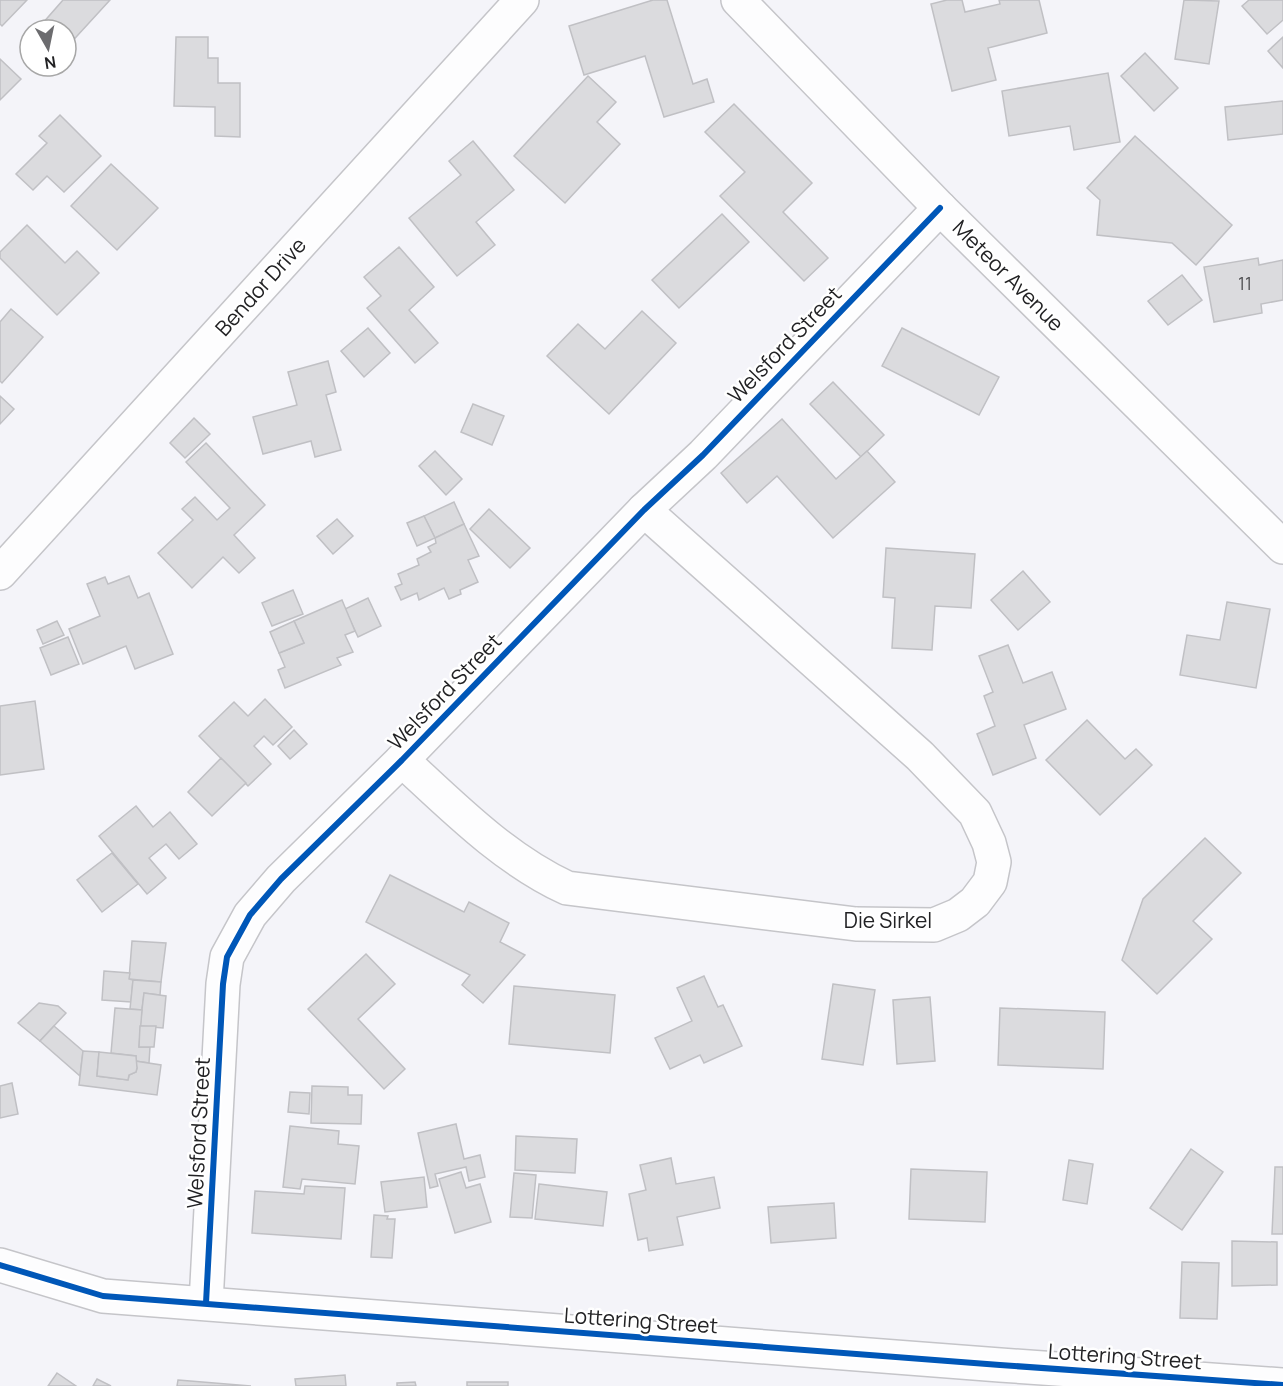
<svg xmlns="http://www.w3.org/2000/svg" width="1283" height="1386" viewBox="0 0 1283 1386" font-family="Manrope,sans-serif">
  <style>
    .building { fill: #dbdbde; stroke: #c0c0c4; stroke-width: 1.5 }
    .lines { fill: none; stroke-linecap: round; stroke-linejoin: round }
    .street-casing { stroke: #c5c5c9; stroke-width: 36 }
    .street { stroke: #fdfdfe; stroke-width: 33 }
    .cycleway-casing { stroke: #fff; stroke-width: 10 }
    .cycleway { stroke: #0057b8; stroke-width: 6 }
    .labels { text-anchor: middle; stroke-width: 5; stroke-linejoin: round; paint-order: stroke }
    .number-label { font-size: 18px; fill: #515154 }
    .street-label { font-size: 21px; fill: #222224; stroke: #fff }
  </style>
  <rect width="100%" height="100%" fill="#f4f4f9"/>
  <!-- building -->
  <g class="building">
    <polygon points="0,0 27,0 2,26 0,24"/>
    <polygon points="63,0 110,0 67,47 66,30 49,30 42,24"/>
    <polygon points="653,0 667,0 693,84 707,79 714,102 664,117 645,56 584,75 569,26"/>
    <polygon points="947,0 962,0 965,12 1000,4 999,0 1039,0 1047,33 988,48 996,80 952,91 931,4"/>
    <polygon points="1184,0 1219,1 1209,64 1175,59"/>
    <polygon points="1249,0 1283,0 1283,20 1267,34 1242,6"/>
    <polygon points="176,37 208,37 208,58 218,58 218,83 240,83 240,137 215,136 215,107 174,106"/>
    <polygon points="1283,37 1283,68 1268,51"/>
    <polygon points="1145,53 1178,88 1154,111 1121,76"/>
    <polygon points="0,59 21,79 0,100"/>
    <polygon points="1108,73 1120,142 1074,150 1070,126 1009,136 1002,91"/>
    <polygon points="588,76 616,102 597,122 620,144 565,203 514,156"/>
    <polygon points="1283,101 1283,134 1228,140 1225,107"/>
    <polygon points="734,104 812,183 783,212 828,258 804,281 720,196 745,172 705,132"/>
    <polygon points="60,115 101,156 64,192 47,176 33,190 16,174 47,143 39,136"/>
    <polygon points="1135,136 1232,225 1196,265 1172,243 1097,235 1100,200 1087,188"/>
    <polygon points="473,141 514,190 476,222 495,245 457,276 409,218 461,175 449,161"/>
    <polygon points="111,164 158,208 117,250 71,206"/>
    <polygon points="722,214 749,242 679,308 652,280"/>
    <polygon points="27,225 65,263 77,251 99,273 57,315 0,258 0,252"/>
    <polygon points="399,247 434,287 409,310 438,343 415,363 367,308 381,296 364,277"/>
    <polygon points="1258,258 1259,265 1283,260 1283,300 1261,304 1262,313 1214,322 1204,267"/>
    <polygon points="1182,275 1202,300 1168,325 1148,301"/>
    <polygon points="11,309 43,337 2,383 0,381 0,322"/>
    <polygon points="642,311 676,343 609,414 547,356 578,324 605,349"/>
    <polygon points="368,328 390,353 364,377 341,351"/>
    <polygon points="902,328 999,377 979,415 882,366"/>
    <polygon points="328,361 336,392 326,395 341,450 315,457 311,441 263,454 253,417 297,405 288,372"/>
    <polygon points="833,382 884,435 861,457 810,404"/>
    <polygon points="0,396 14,409 0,424"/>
    <polygon points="473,404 504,416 492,445 461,432"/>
    <polygon points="194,418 210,434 185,458 170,443"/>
    <polygon points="782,419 836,479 867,451 895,482 833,538 777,476 747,503 721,473"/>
    <polygon points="206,443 265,505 234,535 255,558 239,573 223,557 192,588 158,553 193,520 182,509 195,497 217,520 230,508 186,462"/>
    <polygon points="435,451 462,479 446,495 419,466"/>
    <polygon points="454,502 464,524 435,538 424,516"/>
    <polygon points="489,509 530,548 510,568 470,529"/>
    <polygon points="424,516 435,538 417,546 407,523"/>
    <polygon points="337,519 353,536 333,554 317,536"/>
    <polygon points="464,524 479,556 468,560 478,582 460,590 461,594 449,599 444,588 419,600 417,593 401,600 395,587 402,584 398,574 419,565 417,559 431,552 428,547 436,543 435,538"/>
    <polygon points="886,548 975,554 971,608 935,606 932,650 892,648 895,598 883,597"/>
    <polygon points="1023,571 1050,602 1018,630 991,600"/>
    <polygon points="129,576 138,598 149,593 173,654 135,669 126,646 83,664 69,629 100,616 87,584 105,577 108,584"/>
    <polygon points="293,590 303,614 272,626 262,603"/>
    <polygon points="368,598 381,626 358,637 345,609"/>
    <polygon points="342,600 355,631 345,635 353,652 337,658 341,665 285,688 278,670 285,667 279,653 304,643 294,621"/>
    <polygon points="1227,602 1270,609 1256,688 1180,675 1187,635 1220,640"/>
    <polygon points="57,621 64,635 43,644 37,630"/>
    <polygon points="294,621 304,643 279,653 270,632"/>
    <polygon points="68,637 79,664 51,675 40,648"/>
    <polygon points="1008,645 1023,683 1052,672 1066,709 1024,725 1036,758 993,775 977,734 995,726 984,696 993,692 979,656"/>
    <polygon points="265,699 292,727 273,745 264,736 254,746 271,764 248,786 199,736 234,702 248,716"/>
    <polygon points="35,701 44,769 0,775 0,706"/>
    <polygon points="1087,720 1125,759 1136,749 1152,765 1100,815 1046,760"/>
    <polygon points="294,730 307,744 290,759 278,746"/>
    <polygon points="221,758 246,783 212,816 188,792"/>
    <polygon points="136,806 153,827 170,812 197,844 179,859 166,844 149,858 166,878 147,894 99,836"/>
    <polygon points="1205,838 1241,873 1193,921 1212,939 1157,994 1122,960 1143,899"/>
    <polygon points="112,853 138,884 102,912 77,880"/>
    <polygon points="390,875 464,912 469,902 509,923 500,942 525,955 483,1003 462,985 470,975 366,922"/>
    <polygon points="132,941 166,943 161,982 129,979"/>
    <polygon points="366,954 395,984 358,1019 405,1069 384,1089 308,1009"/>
    <polygon points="104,971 130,973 129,979 133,980 131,1002 102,1000"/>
    <polygon points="704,976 718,1007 723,1005 742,1046 704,1063 700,1055 670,1069 655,1038 692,1021 677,988"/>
    <polygon points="133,980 161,982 160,995 144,993 142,1010 130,1009"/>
    <polygon points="833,984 875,990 863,1065 822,1059"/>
    <polygon points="514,986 615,995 610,1053 509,1044"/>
    <polygon points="144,993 166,996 163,1028 140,1026"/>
    <polygon points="930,997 935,1061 897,1064 893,1000"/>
    <polygon points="39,1003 58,1006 66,1013 40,1041 18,1023"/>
    <polygon points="115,1008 142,1010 139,1047 150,1047 149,1063 135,1061 136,1056 111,1053"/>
    <polygon points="1000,1008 1105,1012 1103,1069 998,1065"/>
    <polygon points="54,1026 83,1051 80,1076 40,1041"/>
    <polygon points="140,1026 156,1026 154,1047 139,1047"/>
    <polygon points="83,1051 99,1052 97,1076 128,1080 129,1075 136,1072 137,1068 135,1061 161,1065 157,1095 79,1085"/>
    <polygon points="99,1052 136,1056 137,1068 136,1072 129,1075 128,1080 97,1076"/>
    <polygon points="12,1083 18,1114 0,1118 0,1086"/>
    <polygon points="312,1086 348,1087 348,1095 362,1095 361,1124 311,1123"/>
    <polygon points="290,1092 310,1093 309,1114 288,1112"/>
    <polygon points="456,1124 464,1159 480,1155 485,1177 469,1181 466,1167 435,1174 438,1186 430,1188 418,1133"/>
    <polygon points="290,1126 339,1131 338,1144 359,1146 355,1184 302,1179 300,1189 283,1187"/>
    <polygon points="516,1136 577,1139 575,1173 515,1170"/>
    <polygon points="1191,1149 1223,1172 1182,1230 1150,1208"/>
    <polygon points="671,1158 676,1184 714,1177 720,1208 677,1217 683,1245 649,1251 647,1238 638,1240 629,1194 646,1190 640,1165"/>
    <polygon points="1069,1160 1093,1164 1087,1204 1063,1200"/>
    <polygon points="1275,1167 1283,1167 1283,1234 1272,1234"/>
    <polygon points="911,1169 987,1172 985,1222 909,1219"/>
    <polygon points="461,1172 466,1188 480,1184 491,1222 455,1233 439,1179"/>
    <polygon points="514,1173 536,1175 532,1218 510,1217"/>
    <polygon points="424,1177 427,1207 385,1212 381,1182"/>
    <polygon points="539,1184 607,1192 603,1226 535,1219"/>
    <polygon points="305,1186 345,1188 341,1239 252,1233 255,1191 304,1194"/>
    <polygon points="834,1203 836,1238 771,1243 768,1207"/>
    <polygon points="374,1215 388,1216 387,1219 395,1219 392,1258 371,1257"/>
    <polygon points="1232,1241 1277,1242 1277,1285 1232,1286"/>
    <polygon points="1182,1262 1219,1263 1217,1319 1180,1318"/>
    <polygon points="57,1373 76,1386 48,1386"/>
    <polygon points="345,1375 346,1386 296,1386 295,1379"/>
    <polygon points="97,1379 111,1386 93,1386"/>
    <polygon points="178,1380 251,1386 177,1386"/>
    <polygon points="415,1382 416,1386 397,1386 397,1383"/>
    <rect x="467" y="1382" width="41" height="4"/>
  </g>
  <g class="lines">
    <!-- street casing -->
    <g class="street-casing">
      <g id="street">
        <polyline points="738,0 940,208 1283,547"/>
        <polyline points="0,573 522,0"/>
        <path d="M402,760C453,807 504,859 567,888L856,924L934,925L958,915L975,902L990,882L994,862L989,843L975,813L920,756L644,510"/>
        <polyline points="0,1265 103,1296 1000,1365 1283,1385"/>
        <polyline points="206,1303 223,984 227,957 250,915 281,879 402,760 644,510 703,455 940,208"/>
      </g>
    </g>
    <!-- street -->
    <use href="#street" class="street"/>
    <!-- cycleway casing -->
    <g class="cycleway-casing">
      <g id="cycleway">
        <polyline points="0,1265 103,1296 1000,1365 1283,1385"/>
        <polyline points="206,1303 223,984 227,957 250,915 281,879 402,760 644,510 703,455 940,208"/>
      </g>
    </g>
    <!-- cycleway -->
    <use href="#cycleway" class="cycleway"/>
  </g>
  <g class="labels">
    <!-- number labels -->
    <g class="number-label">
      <text x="1245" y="290">11</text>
    </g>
    <!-- street labels -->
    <g class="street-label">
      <text transform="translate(1008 276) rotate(45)" y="7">Meteor Avenue</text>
      <text transform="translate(261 287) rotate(-48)" y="7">Bendor Drive</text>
      <text transform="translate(785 345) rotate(-46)" y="7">Welsford Street</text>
      <text transform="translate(445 692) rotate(-46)" y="7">Welsford Street</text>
      <text x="888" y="928">Die Sirkel</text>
      <text transform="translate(199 1133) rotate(-87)" y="7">Welsford Street</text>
      <text transform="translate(641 1321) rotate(4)" y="7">Lottering Street</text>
      <text transform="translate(1125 1357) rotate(4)" y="7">Lottering Street</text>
    </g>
  </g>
  <!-- north arrow -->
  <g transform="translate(48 48) rotate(171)"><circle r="28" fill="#ffffff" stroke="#a7a7a7" stroke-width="1.5"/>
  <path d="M0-4.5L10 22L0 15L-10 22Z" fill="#6c6c6f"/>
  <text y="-9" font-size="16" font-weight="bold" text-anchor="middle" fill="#222224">N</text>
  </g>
</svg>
